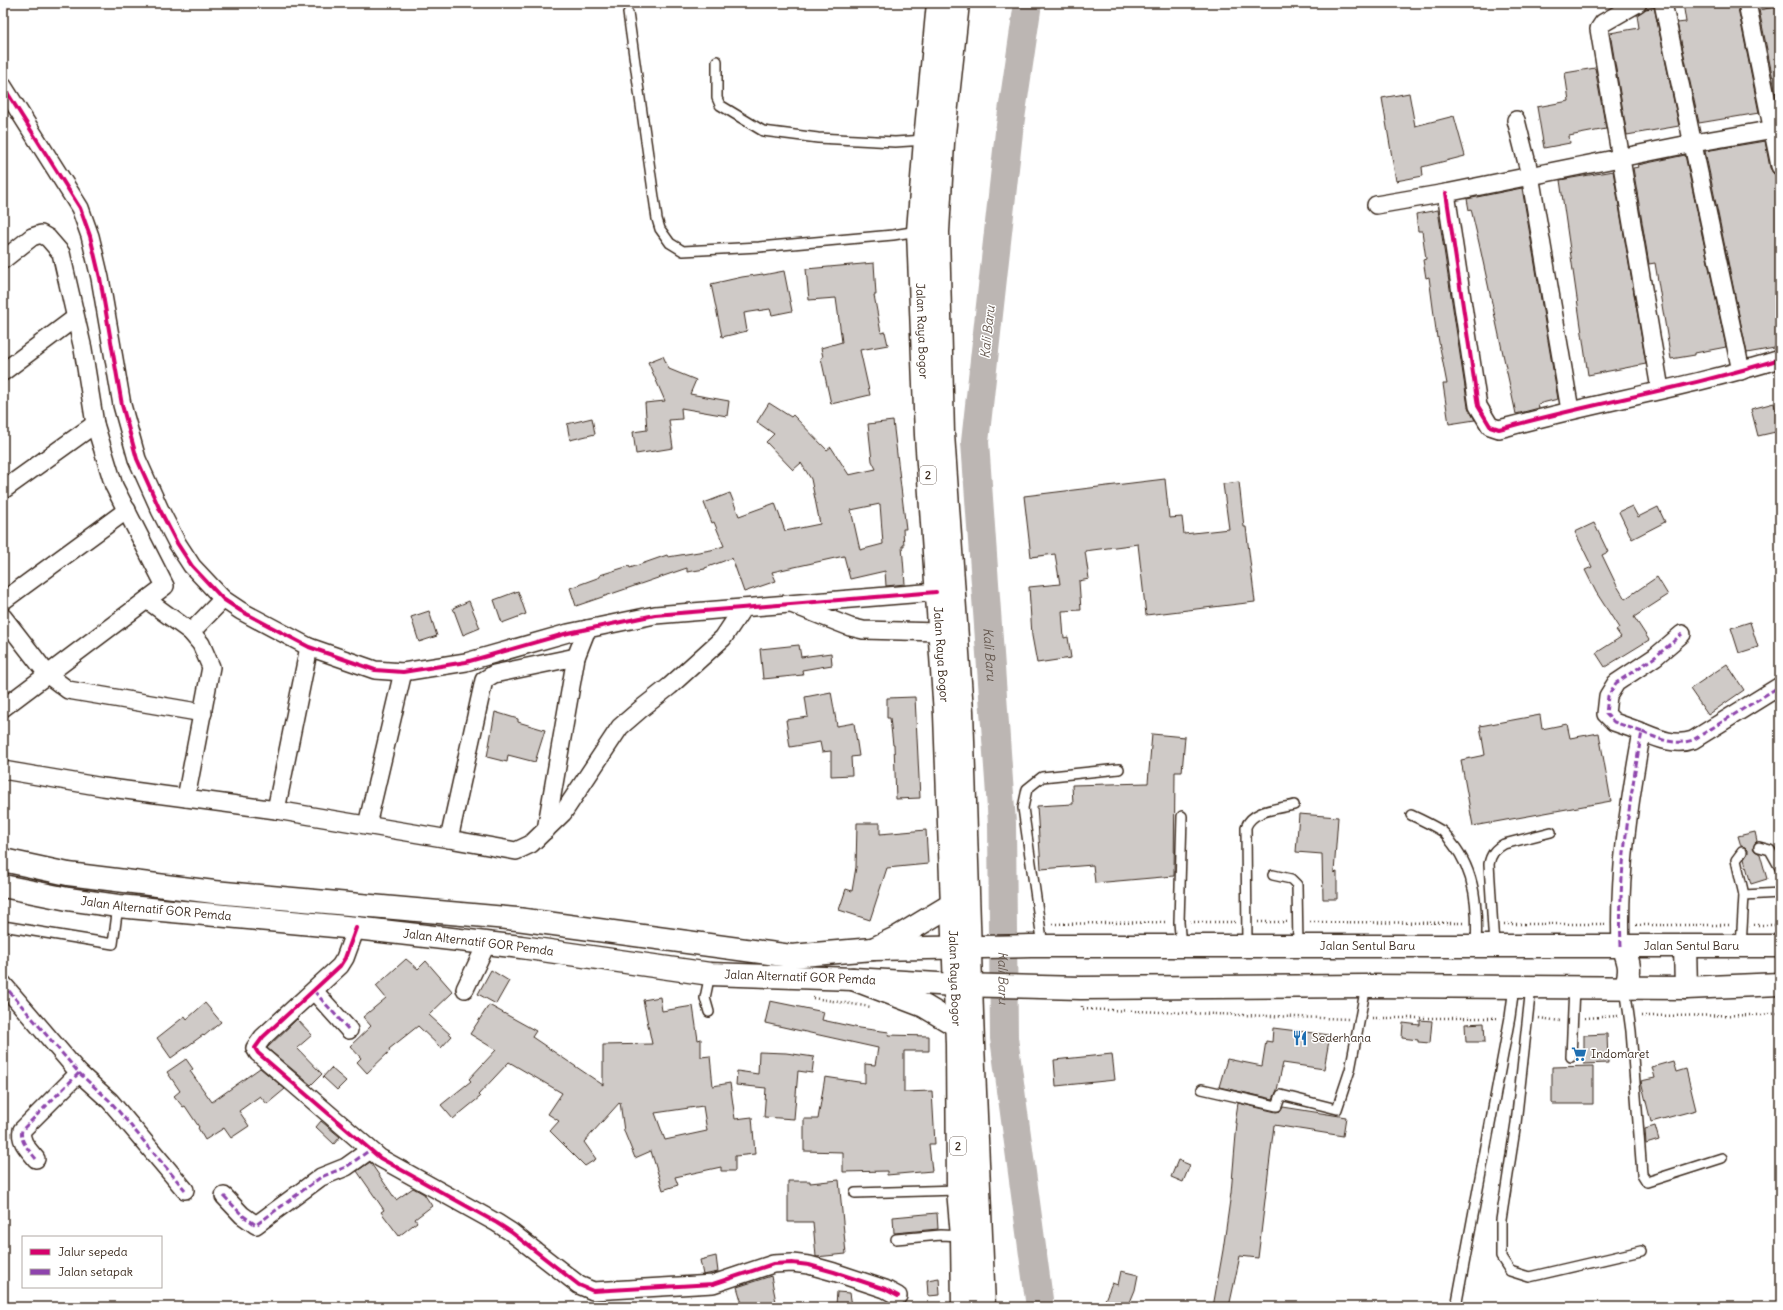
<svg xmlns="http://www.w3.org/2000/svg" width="1783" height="1310" viewBox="0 0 1783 1310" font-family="Delius,sans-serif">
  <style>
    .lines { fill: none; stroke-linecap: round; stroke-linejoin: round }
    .river { stroke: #bcb6b3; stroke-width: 28 }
    .building { fill: #cfcac7; stroke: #3b2a1e; fill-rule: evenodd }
    .service-casing { stroke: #3b2a1e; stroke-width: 12 }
    .minor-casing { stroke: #3b2a1e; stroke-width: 20 }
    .primary-casing { stroke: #3b2a1e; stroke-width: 25 }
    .trunk-casing { stroke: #3b2a1e; stroke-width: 25 }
    .path { stroke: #3b2a1e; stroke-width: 2.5; stroke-dasharray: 1 3; stroke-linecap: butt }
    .service { stroke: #fff; stroke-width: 9 }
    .minor { stroke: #fff; stroke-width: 17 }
    .primary { stroke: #fff; stroke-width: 22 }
    .trunk { stroke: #fff; stroke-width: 22 }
    .quiet { stroke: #8e44ad; stroke-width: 3; stroke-dasharray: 6 3; stroke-linecap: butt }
    .cycleway-casing { stroke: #fff; stroke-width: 6 }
    .cycleway { stroke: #d6006c; stroke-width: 4 }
    .labels { text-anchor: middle; stroke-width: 3; stroke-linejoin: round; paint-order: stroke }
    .shield { fill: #fff; stroke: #766a62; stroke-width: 1 }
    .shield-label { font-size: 11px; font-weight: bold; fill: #3b2a1e }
    .street-label { font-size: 12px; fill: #3b2a1e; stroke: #fff }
    .poi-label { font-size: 12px; fill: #3b2a1e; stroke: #fff; text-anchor: start }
    .water-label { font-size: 13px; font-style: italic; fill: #685b52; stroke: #fff }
  </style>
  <rect width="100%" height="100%" fill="#fff"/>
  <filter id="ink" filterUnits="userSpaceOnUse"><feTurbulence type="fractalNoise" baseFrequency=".025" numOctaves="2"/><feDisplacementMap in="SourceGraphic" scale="8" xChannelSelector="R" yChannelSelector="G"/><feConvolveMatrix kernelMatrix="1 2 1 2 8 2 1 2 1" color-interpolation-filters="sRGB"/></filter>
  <g filter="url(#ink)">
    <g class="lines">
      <!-- river -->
      <path class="river" id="s1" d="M1028,3L1009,132L975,442L1002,823L1004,1038L1040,1307"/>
    </g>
    <!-- building -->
    <g class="building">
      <polygon points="1683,3 1737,3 1759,113 1699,123 1677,23 1686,22"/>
      <polygon points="1780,6 1780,109 1779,109 1759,10"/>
      <polygon points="1654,7 1679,126 1627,135 1610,33 1639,28 1637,15 1646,9"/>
      <polygon points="1595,68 1606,129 1569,136 1570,143 1544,148 1537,107 1569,101 1565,73"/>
      <polygon points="1409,93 1415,126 1454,116 1465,156 1422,167 1423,176 1396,181 1382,98"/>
      <polygon points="1765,141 1770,168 1773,173 1777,176 1779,185 1780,185 1780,347 1747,353 1705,151"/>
      <polygon points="1685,155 1726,347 1695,353 1695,355 1671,359 1655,263 1649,264 1633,168 1639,167 1638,165"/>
      <polygon points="1613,171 1646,364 1588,375 1560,180"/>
      <polygon points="1522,188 1558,399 1538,404 1539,408 1516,414 1479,243 1471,209 1469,210 1467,199"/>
      <polygon points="1438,210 1468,407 1475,420 1449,424 1443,384 1447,384 1438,337 1437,338 1429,277 1426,278 1423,260 1426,259 1422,231 1418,231 1416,214"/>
      <polygon points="874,263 876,295 874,295 881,333 885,332 888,345 860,350 870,395 831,404 821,358 823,357 821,348 842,342 836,298 809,300 806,269"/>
      <polygon points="784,271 792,311 772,315 770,309 744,313 747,331 722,337 711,284 742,277 763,274 763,275"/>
      <polygon points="663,356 669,369 696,380 690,394 729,401 727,416 681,408 682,419 669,420 673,448 636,454 633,432 647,430 645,403 665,401 648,362"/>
      <path d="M769,403L791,417L793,415L827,450L831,447L849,475L876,469L872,461L868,424L893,421L906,529H903L904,546H902L905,584L886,586L885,571L850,579L844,556L772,572L776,581L744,592L732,558L705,568V569L687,572V568L576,606L570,588L600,577V575L629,566L630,568L667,555L668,557L711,550L724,546L714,522L712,523L704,503L730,493L739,516L775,503L785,531L820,524L811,479L801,463L793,470L766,442L774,434L757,422ZM880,504L883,544L860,550L851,510Z"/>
      <polygon points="1774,403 1780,431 1758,436 1751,409"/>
      <polygon points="592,418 595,434 570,440 567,424"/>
      <polygon points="1165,479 1169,518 1182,517 1184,534 1229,529 1223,484 1239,482 1244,527 1246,527 1255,602 1146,615 1138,544 1085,551 1089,579 1079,581 1081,610 1062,611 1064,638 1068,637 1071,658 1037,663 1032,636 1029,587 1060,584 1055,554 1031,557 1024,496"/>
      <polygon points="1632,506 1638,517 1658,507 1665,522 1632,539 1619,512"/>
      <polygon points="1594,523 1608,552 1602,555 1616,584 1625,599 1657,577 1668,595 1634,617 1649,640 1605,667 1596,653 1621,637 1616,630 1619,628 1596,592 1585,570 1592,567 1575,532"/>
      <polygon points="518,591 526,614 502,623 494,600"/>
      <polygon points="469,601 480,628 463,635 453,608"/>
      <polygon points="429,611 437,636 419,642 411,617"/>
      <polygon points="1750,622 1758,647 1739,653 1731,628"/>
      <polygon points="799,645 801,657 831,653 832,665 802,670 803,675 763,679 760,649"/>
      <polygon points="1727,664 1744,690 1708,715 1690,689"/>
      <polygon points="831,692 837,726 854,723 859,756 851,757 852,775 831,776 831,751 822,752 820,742 790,747 786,720 808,717 805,697"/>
      <polygon points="915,697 920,798 896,799 894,745 893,745 890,718 887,718 887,698"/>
      <polygon points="495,712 518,719 518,722 545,730 535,762 508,755 507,762 487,757"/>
      <polygon points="1540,715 1542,729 1567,724 1570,738 1599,733 1611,801 1473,826 1461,760 1485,755 1480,726"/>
      <polygon points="1152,734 1185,737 1182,772 1175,772 1174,876 1095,883 1093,865 1041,869 1037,806 1073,804 1072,785 1148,783"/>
      <polygon points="1299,814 1338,817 1334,873 1337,872 1337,899 1323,899 1322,854 1296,852"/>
      <polygon points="857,823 880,823 880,834 926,830 928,864 887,868 870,920 839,910 846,889 852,891 856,867"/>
      <polygon points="1755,832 1757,841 1755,843 1753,848 1755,851 1760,854 1767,879 1751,884 1744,859 1748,853 1748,850 1745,847 1741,846 1738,836"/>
      <polygon points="406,959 418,969 426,961 453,992 429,1015 452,1036 441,1048 418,1026 389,1049 390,1051 367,1073 357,1062 361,1058 350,1046 371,1026 363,1017 386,998 376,986"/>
      <polygon points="491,970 509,981 496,1004 478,994"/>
      <path d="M660,997L662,1011L693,1006L698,1040L701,1039V1057L710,1056L713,1086L730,1083L735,1119L752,1117L755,1154L735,1156V1171H721V1167L675,1177L678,1185L663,1190L651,1151L635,1158L624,1131L620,1102L584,1142L596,1159L585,1166L550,1131L559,1121L548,1114L562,1093L509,1062L478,1095L480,1097L453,1119L441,1105L471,1081L469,1079L496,1050L470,1034L489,1005L536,1031L532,1037L603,1085V1045L652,1044L643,1000ZM703,1106L707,1131L665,1140L655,1113Z"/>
      <polygon points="770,1001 824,1012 822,1020 859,1028 889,1032 888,1035 929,1036 929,1051 904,1051 904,1092 932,1091 935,1144 929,1144 932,1171 887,1175 887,1171 843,1172 843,1152 804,1151 804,1119 818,1119 825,1077 865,1083 865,1064 875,1065 878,1048 765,1023"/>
      <polygon points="205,1003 221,1022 204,1036 203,1035 171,1058 157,1038 185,1016 187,1019"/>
      <polygon points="297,1019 312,1035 297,1048 322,1074 311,1085 267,1048"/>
      <polygon points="1420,1020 1432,1021 1430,1043 1418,1042 1418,1040 1402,1038 1403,1023 1420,1025"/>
      <polygon points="1484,1023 1485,1042 1466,1042 1465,1024"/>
      <polygon points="1273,1028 1330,1035 1324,1069 1283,1063 1277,1090 1273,1099 1219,1087 1227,1059 1262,1066 1266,1041 1272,1042"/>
      <polygon points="1607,1034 1608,1063 1584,1064 1584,1035"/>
      <polygon points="759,1052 786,1053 814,1057 812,1073 798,1071 794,1119 764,1117 766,1088 736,1085 737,1071 758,1074"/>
      <polygon points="1112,1054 1115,1080 1056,1086 1054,1060"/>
      <polygon points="186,1059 193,1069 190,1071 212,1102 260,1068 285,1089 267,1104 260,1096 239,1111 249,1126 231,1138 224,1128 205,1140 198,1128 199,1127 185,1106 183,1107 174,1096 180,1091 167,1072"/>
      <polygon points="1673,1061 1676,1072 1686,1069 1696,1110 1651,1122 1641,1081 1655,1078 1652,1067"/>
      <polygon points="1593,1066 1593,1104 1552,1104 1552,1067"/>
      <polygon points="331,1068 346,1081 337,1090 323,1077"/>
      <polygon points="1238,1103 1276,1112 1281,1111 1283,1107 1346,1117 1343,1136 1274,1125 1258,1258 1240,1256 1229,1307 1213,1307 1223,1250 1231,1193 1237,1123 1235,1123"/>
      <polygon points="321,1121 340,1137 334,1144 316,1127"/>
      <polygon points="1655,1126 1659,1140 1646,1144 1645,1129"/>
      <polygon points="1178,1160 1190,1165 1183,1182 1171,1177"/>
      <polygon points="370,1162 396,1200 413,1188 424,1194 432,1206 415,1219 417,1222 399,1236 381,1212 384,1210 357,1171"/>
      <polygon points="839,1180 846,1254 816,1257 813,1222 788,1222 788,1181 810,1181 810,1183"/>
      <polygon points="937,1213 938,1229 894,1233 893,1217"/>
      <polygon points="716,1256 718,1272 703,1275 700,1260"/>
      <polygon points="1121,1271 1138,1275 1135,1290 1128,1307 1102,1307 1112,1283 1118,1285"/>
      <polygon points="771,1276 777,1307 743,1307 737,1287"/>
      <polygon points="939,1278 940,1295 928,1296 927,1280"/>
      <polygon points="837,1292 850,1293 852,1306 836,1305"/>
    </g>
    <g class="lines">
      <!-- service casing -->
      <g class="service-casing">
        <g id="service">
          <polyline points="628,13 657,219 660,229 670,243 683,251 759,247 893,235 918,231"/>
          <polyline points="717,61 717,98 720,105 763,131 818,138 895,142 925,140"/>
          <path d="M1411,815C1422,820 1432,825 1442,831C1446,834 1449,839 1452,843C1476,872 1478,910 1476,946"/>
          <polyline points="1759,847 1770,850 1780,868"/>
          <polyline points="1273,875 1291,879 1297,885 1298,947"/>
          <polyline points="1744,895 1780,893"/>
          <polyline points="3,926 113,944 118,906"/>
          <polyline points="1043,946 1023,808 1027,789 1042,777 1119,769"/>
          <path d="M1247,946L1246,827C1252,810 1278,809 1294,805"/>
          <path d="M1494,946L1489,864C1491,854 1495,849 1504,844L1551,832"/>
          <polyline points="1741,946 1744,895 1736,860 1742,852"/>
          <polyline points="1181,947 1179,922 1182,816"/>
          <polyline points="1531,987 1516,1123 1501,1220 1501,1257 1510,1271 1529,1277 1641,1251"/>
          <polyline points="1625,987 1631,1031 1642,1174 1647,1182 1722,1158"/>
          <polyline points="709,1012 705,998 710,974"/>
          <polyline points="1571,1057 1574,987"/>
          <polyline points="1202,1089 1277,1106 1281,1095 1337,1109 1350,1070 1366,986"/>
          <polyline points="855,1193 958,1190"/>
          <polyline points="896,1239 941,1235 962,1236"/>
          <polyline points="1456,1307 1510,1017 1514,987"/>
        </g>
      </g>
      <!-- minor casing -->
      <g class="minor-casing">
        <g id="minor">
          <polyline points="1638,3 1603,23 1599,29 1660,389"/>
          <polyline points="1663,3 1741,371"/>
          <polyline points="1747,3 1780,166"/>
          <polyline points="3,86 80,208 90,236 100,278 122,405 137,459 160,510 177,543 192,566 223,599 241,611 309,647 375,670 403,672 466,662 568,633 655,615 936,592"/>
          <polyline points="1516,120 1530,175 1570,410"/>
          <path d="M1446,193L1478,406L1490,426L1499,429L1507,427C1598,402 1691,387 1780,359"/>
          <polyline points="1376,205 1446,193 1694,143 1780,128"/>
          <polyline points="3,260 32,237 41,234 48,238 61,253 83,349 95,424 114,486 165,586 3,708"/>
          <polyline points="3,372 75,318"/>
          <polyline points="3,490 95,424"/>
          <polyline points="147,600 191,632"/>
          <polyline points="3,601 127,510"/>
          <polyline points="794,605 850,627 863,630 939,632"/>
          <polyline points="3,617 48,675 68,690 203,713"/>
          <polyline points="576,657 494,674 484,680 449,839 516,851 531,844 563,813 620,727 642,708 670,686 723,638 743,608"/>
          <polyline points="1642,732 1614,722 1606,714 1608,696 1616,683 1655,657 1682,634"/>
          <polyline points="3,770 103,787 276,810 449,839"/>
          <polyline points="186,798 211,667 201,644 191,632 223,599"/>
          <polyline points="276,810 309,647"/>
          <polyline points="367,825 403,672"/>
          <polyline points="546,830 576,657 587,629"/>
          <polyline points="356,928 345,958 340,966 263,1037 255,1048 258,1053 380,1158 497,1223 511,1232 579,1285 593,1291 713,1284 773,1264 792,1263 809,1265 834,1272 885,1289 898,1296"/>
          <path d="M1621,946C1618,876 1629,802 1642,732C1659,739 1675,746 1693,740L1780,686"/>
          <polyline points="3,984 79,1073 110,1101 185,1190"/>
          <polyline points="465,989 487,943"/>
          <polyline points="314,991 349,1030"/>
          <path d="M36,1159C29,1150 19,1141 22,1130L79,1073"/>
          <polyline points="224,1196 242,1215 256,1225 321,1177 346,1167 370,1150"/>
        </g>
      </g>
      <!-- primary casing -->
      <g class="primary-casing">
        <g id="primary">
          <path id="s2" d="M3,860L68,874L214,892L517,919L791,956L873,949L1031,946H1780"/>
          <path id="s3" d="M3,886L68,899L118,906L356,928L521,947L710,974L853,979L955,985L1081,988L1366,986L1686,988L1780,984"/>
          <path d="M1623,946C1629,963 1632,970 1625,987"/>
          <polyline points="1685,947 1686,988"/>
        </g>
      </g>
      <!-- trunk casing -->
      <g class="trunk-casing">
        <g id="trunk">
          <path id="s4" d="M938,3L925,140L918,231L926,435L945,714L957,1044L958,1190L962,1236L963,1307"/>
          <polyline points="958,3 943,143 938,232 943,434 962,711 973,1044 984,1307"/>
          <polyline points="873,949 898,937 951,905"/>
          <polyline points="853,979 924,1006 956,1025"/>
        </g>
      </g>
      <!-- path -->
      <g class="path">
        <polyline points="1190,922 1235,922"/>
        <polyline points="1258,922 1287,922"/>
        <polyline points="1310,922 1465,923"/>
        <polyline points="1052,924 1167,922"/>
        <polyline points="1504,924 1605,924"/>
        <polyline points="1636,925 1731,925"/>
        <polyline points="1754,925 1780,925"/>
        <polyline points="813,998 871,1007"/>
        <polyline points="1082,1006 1082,1009 1349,1019"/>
        <polyline points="1641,1016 1761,1015 1780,1013"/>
        <polyline points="1372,1018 1499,1018"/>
        <polyline points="1539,1018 1560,1021"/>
        <polyline points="1585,1018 1618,1016"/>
      </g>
      <!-- service -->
      <use href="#service" class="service"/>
      <!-- minor -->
      <use href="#minor" class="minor"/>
      <!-- primary -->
      <use href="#primary" class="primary"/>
      <!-- trunk -->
      <use href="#trunk" class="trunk"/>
      <!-- quiet -->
      <g class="quiet">
        <polyline points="1642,732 1614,722 1606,714 1608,696 1616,683 1655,657 1682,634"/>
        <path d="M1621,946C1618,876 1629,802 1642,732C1659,739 1675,746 1693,740L1780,686"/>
        <polyline points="3,984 79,1073 110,1101 185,1190"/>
        <polyline points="314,991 349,1030"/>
        <path d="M36,1159C29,1150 19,1141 22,1130L79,1073"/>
        <polyline points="224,1196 242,1215 256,1225 321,1177 346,1167 370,1150"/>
      </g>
      <!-- cycleway casing -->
      <g class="cycleway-casing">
        <g id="cycleway">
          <polyline points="3,86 80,208 90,236 100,278 122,405 137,459 160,510 177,543 192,566 223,599 241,611 309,647 375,670 403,672 466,662 568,633 655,615 936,592"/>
          <path d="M1446,193L1478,406L1490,426L1499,429L1507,427C1598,402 1691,387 1780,359"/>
          <polyline points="356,928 345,958 340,966 263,1037 255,1048 258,1053 380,1158 497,1223 511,1232 579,1285 593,1291 713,1284 773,1264 792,1263 809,1265 834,1272 885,1289 898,1296"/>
        </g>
      </g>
      <!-- cycleway -->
      <use href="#cycleway" class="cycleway"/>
    </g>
  </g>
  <!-- icons -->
  <defs>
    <g id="restaurant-bare" transform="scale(1.2)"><path d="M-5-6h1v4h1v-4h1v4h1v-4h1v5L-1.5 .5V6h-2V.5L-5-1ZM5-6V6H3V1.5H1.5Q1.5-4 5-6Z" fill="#1f6fb2" stroke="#fff" stroke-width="2.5" paint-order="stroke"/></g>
    <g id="supermarket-bare" transform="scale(1.2)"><path d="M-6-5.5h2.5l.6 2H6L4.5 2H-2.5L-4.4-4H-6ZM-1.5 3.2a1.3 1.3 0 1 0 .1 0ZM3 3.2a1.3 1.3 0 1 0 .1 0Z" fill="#1f6fb2" stroke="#fff" stroke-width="2.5" paint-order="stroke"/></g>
  </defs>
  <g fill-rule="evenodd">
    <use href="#restaurant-bare" x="1300" y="1038"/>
    <use href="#supermarket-bare" x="1579" y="1054"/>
  </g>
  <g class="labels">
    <!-- shield labels -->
    <g class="shield">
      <rect x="920" y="466" width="16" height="18" rx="3"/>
      <rect x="950" y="1137" width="16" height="18" rx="3"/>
    </g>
    <g class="shield-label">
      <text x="928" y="479">2</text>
      <text x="958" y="1150">2</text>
    </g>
    <!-- street labels -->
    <g class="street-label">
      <text dy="4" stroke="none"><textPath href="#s4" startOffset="329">Jalan Raya Bogor</textPath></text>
      <text dy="4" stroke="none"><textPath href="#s4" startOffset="653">Jalan Raya Bogor</textPath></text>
      <text dy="4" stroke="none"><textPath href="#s3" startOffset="155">Jalan Alternatif GOR Pemda</textPath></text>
      <text dy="4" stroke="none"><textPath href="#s3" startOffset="479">Jalan Alternatif GOR Pemda</textPath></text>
      <text dy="4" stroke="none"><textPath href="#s2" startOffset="1695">Jalan Sentul Baru</textPath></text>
      <text dy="4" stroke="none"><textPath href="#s2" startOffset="1371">Jalan Sentul Baru</textPath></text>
      <text dy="4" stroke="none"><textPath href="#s3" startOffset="803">Jalan Alternatif GOR Pemda</textPath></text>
      <text dy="4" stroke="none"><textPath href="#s4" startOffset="977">Jalan Raya Bogor</textPath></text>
    </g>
    <!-- poi labels -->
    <g class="poi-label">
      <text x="1312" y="1042">Sederhana</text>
      <text x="1591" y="1058">Indomaret</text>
    </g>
    <!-- water labels -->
    <g class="water-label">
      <text transform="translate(987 332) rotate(-84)" y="5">Kali Baru</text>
      <text dy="5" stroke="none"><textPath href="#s1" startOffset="655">Kali Baru</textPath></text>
      <text dy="5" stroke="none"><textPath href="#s1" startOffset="979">Kali Baru</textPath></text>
    </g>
  </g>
  <!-- margin -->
  <rect width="1783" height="1310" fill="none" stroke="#fff" stroke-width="16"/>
  <rect x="8" y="8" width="1767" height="1294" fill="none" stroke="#3b2a1e" stroke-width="1.5" filter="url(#ink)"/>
  <!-- legend -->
  <rect x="22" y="1236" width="140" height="52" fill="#ffffff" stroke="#b1aaa5"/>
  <rect x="30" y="1249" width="20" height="6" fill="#d6006c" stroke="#b1aaa5"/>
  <text x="58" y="1256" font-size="12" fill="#3b2a1e">Jalur sepeda</text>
  <rect x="30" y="1269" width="20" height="6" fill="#8e44ad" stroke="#b1aaa5"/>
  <text x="58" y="1276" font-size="12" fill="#3b2a1e">Jalan setapak</text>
</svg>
